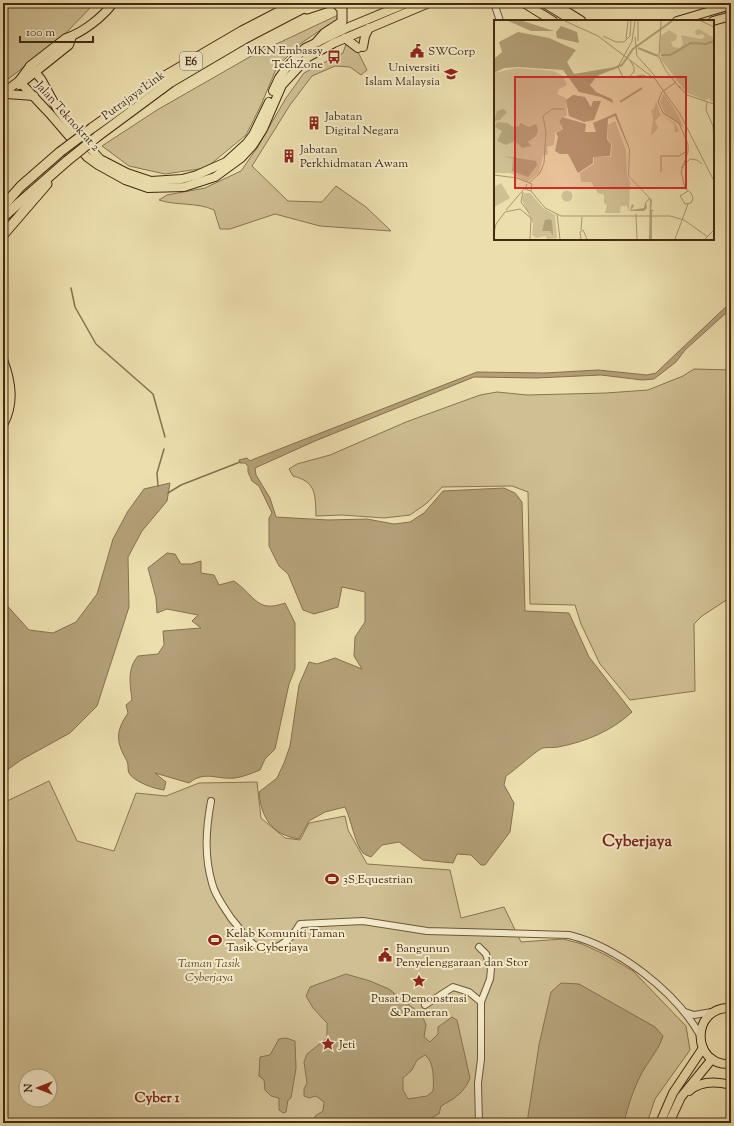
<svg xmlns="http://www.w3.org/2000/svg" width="734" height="1126" viewBox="0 0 734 1126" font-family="'Sorts Mill Goudy',serif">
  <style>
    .green { fill: #cfbf93; stroke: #8a7452; fill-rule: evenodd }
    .water { fill: #b3a078; stroke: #87704f; fill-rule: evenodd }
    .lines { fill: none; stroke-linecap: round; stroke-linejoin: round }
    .stream { stroke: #87704f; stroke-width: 1.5 }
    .minor-casing { stroke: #6e5639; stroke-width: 8 }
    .major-casing { stroke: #442912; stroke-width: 10 }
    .highway-casing { stroke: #442912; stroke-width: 11 }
    .minor { stroke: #f3eaca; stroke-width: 6 }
    .major { stroke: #ecdead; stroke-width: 8 }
    .highway { stroke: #ecdead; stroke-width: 9 }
    .highway-bridge-casing { stroke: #442912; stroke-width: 11; stroke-linecap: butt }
    .highway-bridge { stroke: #ecdead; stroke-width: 9 }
    .labels { text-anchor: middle; stroke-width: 4; stroke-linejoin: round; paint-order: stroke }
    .shield { fill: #f3eaca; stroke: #786349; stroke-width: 1 }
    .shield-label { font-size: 11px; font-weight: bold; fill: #442912 }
    .poi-label { font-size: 12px; fill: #442912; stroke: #f3eaca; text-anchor: start }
    .street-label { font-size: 12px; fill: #442912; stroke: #f3eaca }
    .park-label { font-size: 12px; font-style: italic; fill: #60472c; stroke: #f3eaca }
    .quarter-label { font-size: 14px; font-weight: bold; fill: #7a1f14; stroke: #f3eaca }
    .district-label { font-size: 16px; font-weight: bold; fill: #7a1f14; stroke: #f3eaca }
    .inset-river { fill: none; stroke: #b3a078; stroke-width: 2 }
    .inset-road { fill: none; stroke: #a9966f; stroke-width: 1 }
    .view { fill: #d62828; fill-opacity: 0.15; stroke: #d62828; stroke-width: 2 }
    .inset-edge { fill: none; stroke: #442912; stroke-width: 2 }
  </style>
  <rect width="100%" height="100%" fill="#ecdead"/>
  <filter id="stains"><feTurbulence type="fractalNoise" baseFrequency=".005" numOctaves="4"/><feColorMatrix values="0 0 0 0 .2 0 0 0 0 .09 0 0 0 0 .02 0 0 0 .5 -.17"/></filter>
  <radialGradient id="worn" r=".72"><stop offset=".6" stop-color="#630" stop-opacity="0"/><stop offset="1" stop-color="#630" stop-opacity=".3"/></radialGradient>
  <!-- green -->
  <g class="green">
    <polygon points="3,3 95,3 59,40 3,83"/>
    <polygon points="338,15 336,23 328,25 300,44 277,67 261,105 246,135 206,168 165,174 129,166 102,146 157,110 253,55"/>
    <path d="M346,44L356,48L367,70L361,75L350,67L335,66L312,76L290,105L252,166L288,201L322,202L336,186L366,207L391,231L320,226L275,214L230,229H220L214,210C197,202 177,206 159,200L167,195L205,188L241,171L257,148L286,98L304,73L343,53Z"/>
    <path d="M694,369L731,370V597L702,616L694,624L695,691L630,700L600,664L581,624L575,605L530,604L528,492L512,486L442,487L427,503L410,515L384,518L342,515L316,516C315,495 317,482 293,476L289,469L297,464L330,455L406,422L480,395L497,392L527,395L606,393L648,390L683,376Z"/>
    <path d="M49,781L77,841L114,851L136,793L166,796L199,783L257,782L261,818L285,838L300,840L309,823L345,816L348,830L367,864L450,870L461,918L504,907L521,942L563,939L582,944L606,955L633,971L686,1026L690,1050L655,1099L647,1123H3V803ZM26,1076H50V1100H26Z"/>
  </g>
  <!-- water -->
  <g class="water">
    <path d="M731,302V307L727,312L685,350L676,362L654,379L642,380L601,375L536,378L474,377L315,441L255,468L256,475L270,498L276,517L328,520L367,519L394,524L410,522L424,513L443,491L504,488L515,493L522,502L525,611L569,613L589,657L632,712C612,731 585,742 558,747C553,748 548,747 543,748C538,749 514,771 506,776L504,785L514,803L510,832L485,865H481L471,855L457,854L453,863L423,860L399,842L382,845L371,857C369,856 365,855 363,853C355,844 351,819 345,807L325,812L309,821L299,839C272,835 261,818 259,792L277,778L284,763L290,746L299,685L309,662L317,664L335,658L362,669L354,656L355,637L365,622V592L342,587L338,607L314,614L303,610L288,574L279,566L269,546V518L272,513L259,486L252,481L248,472V466L245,463H240L239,460L247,458L250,461L254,459L477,372L545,373L598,370L647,375L656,373L660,369Z"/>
    <polygon points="170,483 167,501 142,531 128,557 129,607 97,706 70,733 21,760 3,773 3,601 29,630 53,633 76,622 97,594 113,539 128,511 144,489"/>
    <path d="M167,553L175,554L181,564H191L201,561V573L214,575L219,585L234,581C256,597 257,613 285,603L295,623V669L289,684L275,749L265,759L260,770C252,773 243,777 235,778C217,780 205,770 189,783L155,773L166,782L164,790C155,789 134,782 129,773C127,769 129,765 127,761C116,742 115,732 128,713L126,705L132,700C130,683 127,669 138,656L158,654L164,645L163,631L201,628L192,621L198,615L167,609L157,613L156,598L148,568Z"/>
    <path d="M346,974L370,981L389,989L422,1015L426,1025L424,1037L430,1042L438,1034V1027L452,1017L457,1020L470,1078C465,1092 454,1099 441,1106L439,1114L431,1118L428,1123H315V1116L323,1111L324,1102L316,1096L309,1098L304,1096V1089L307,1083L304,1062L307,1054L327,1038V1023L313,1008L306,996L310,987ZM425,1055C434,1061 434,1080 433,1091L427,1096L408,1099L403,1090V1078L412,1070L417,1060Z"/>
    <path d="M561,983L579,984L655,1027L663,1036C659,1049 650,1059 643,1071C634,1087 628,1105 624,1123H527L539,1045L551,992Z"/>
    <polygon points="286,1038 295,1041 296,1068 291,1098 288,1100 286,1112 283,1113 279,1110 279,1098 271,1096 265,1090 264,1080 259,1076 260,1057 270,1055 279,1039"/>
  </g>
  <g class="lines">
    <!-- stream -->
    <g class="stream">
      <polyline points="71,288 75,307 96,344 153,394 165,437"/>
      <polyline points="158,486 157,473 164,449"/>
      <polyline points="168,493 181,485 240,462"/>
    </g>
    <!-- minor casing -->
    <g class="minor-casing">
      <g id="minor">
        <polyline points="494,3 500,21"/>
        <path d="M211,801C206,829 204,855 212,883C215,896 224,907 231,918C238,926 245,937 253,944C272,958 291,940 300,924L363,921L427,931L569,935C618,947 675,991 700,1035"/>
        <polyline points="479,947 486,954 491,969 490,979 481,1002 481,1059 478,1083 479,1123"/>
        <polyline points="425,1005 453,987 469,992 481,1002"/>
        <polyline points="685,1012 694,1015 712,1012"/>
      </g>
    </g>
    <!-- major casing -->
    <g class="major-casing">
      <g id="major">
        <polyline points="524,3 553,21"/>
        <polyline points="544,3 573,21"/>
        <polyline points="677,21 731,5"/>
        <polyline points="713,21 731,16"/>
        <polyline points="345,38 358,48"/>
        <polyline points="363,47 365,36 369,28"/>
        <polyline points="30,66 41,79 58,110 70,126 100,159 127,173 151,181 182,179 197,175 226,162 247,143 253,135 269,102"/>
        <polyline points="19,81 50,114 87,157 98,165 125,180 148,188 184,187 215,177 241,158 253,145 263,129 282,85 308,57 334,43 429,3"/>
        <polyline points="19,85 69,45 72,36"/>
        <polyline points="273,91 279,78 287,67 305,48 349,27 407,3"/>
        <path d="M3,93L19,81L30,66L66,38C82,33 103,17 113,3"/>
        <polyline points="7,94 34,96"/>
        <path d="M731,1008C690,1006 691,1067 731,1064"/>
        <path d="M689,1091C701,1080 716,1081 731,1085"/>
        <polyline points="660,1123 673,1093 703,1048"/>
        <polyline points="669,1123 681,1097 712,1059"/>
      </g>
    </g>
    <!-- highway casing -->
    <g class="highway-casing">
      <g id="highway">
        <polyline points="557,3 565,11 581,21"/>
        <polyline points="307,9 325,3"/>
        <polyline points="317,42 325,33 342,22 342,9 336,3"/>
        <polyline points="92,128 165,76 242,31 296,3"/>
        <polyline points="98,136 171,82 244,39 313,3"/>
        <polyline points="3,206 21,186 60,152"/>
        <polyline points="3,217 67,161"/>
        <polyline points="3,235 47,184"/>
        <path d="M3,361C11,383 14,403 3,424"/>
      </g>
    </g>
    <!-- minor -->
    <use href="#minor" class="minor"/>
    <!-- major -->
    <use href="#major" class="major"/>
    <!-- highway -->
    <use href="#highway" class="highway"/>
    <!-- highway-bridge casing -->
    <g class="highway-bridge-casing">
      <g id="highway-bridge">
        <polyline points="60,152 92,128"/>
        <polyline points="67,161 98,136"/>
      </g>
    </g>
    <!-- highway-bridge -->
    <use href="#highway-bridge" class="highway-bridge"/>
  </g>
  <!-- icons -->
  <defs>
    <g id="civic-bare" transform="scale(1.08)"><path d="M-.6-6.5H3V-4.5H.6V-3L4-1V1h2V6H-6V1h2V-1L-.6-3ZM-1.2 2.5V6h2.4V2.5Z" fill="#8f2418" stroke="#f3eaca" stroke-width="2.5" paint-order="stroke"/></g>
    <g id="bus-bare" transform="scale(1.08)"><path d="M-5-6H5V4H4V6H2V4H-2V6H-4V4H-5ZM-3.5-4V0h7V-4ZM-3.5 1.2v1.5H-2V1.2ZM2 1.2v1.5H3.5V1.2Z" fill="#8f2418" stroke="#f3eaca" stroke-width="2.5" paint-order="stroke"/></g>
    <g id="university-bare" transform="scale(1.08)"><path d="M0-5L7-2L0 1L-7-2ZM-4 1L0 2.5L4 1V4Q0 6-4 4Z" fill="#8f2418" stroke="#f3eaca" stroke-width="2.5" paint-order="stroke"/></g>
    <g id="building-bare" transform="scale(1.08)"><path d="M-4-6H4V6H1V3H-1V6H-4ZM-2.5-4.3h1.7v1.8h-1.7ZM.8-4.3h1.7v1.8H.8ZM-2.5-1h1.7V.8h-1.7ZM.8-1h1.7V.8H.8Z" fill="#8f2418" stroke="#f3eaca" stroke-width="2.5" paint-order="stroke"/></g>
    <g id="stadium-bare" transform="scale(1.08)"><path d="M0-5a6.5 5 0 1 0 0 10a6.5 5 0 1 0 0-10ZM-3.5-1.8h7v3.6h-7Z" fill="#8f2418" stroke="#f3eaca" stroke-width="2.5" paint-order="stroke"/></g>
    <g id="sight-bare" transform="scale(1.08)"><path d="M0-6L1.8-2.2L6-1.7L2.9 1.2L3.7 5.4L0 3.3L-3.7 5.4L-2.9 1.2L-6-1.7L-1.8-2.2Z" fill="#8f2418" stroke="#f3eaca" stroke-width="2.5" paint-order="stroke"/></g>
  </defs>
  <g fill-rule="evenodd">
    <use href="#civic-bare" x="417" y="51"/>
    <use href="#bus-bare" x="334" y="57"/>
    <use href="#university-bare" x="451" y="74"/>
    <use href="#building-bare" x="314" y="123"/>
    <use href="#building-bare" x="289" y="156"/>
    <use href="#stadium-bare" x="332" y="879"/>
    <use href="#stadium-bare" x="215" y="940"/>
    <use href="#civic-bare" x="385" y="955"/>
    <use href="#sight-bare" x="419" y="981"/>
    <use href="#sight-bare" x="328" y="1044"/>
  </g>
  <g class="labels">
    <!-- shield labels -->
    <rect class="shield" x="180" y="52" width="22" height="18" rx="3"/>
    <g class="shield-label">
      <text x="191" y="65">E6</text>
    </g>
    <!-- poi labels -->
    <g class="poi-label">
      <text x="323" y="54" text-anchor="end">MKN Embassy<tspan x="323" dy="14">TechZone</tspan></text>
      <text x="428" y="55">SWCorp</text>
      <text x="440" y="71" text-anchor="end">Universiti<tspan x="440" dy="14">Islam Malaysia</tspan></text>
      <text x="325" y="120">Jabatan<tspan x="325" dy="14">Digital Negara</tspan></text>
      <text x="300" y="153">Jabatan<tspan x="300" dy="14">Perkhidmatan Awam</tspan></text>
      <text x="343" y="883">3S_Equestrian</text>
      <text x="226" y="937">Kelab Komuniti Taman<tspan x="226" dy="14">Tasik Cyberjaya</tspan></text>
      <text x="396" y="952">Bangunun<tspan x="396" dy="14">Penyelenggaraan dan Stor</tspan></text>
      <text x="419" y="1002" text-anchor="middle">Pusat Demonstrasi<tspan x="419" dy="14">&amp; Pameran</tspan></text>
      <text x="339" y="1048">Jeti</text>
    </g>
    <!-- street labels -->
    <g class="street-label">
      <text transform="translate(133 95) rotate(-36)" y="4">Putrajaya Link</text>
      <text transform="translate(68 116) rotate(48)" y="4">Jalan Teknokrat 2</text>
    </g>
    <!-- park labels -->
    <g class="park-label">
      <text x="209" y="967">Taman Tasik<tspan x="209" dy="14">Cyberjaya</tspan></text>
    </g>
    <!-- quarter labels -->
    <g class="quarter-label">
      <text x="157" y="1102">Cyber 1</text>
    </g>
    <!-- district labels -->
    <g class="district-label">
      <text x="637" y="846">Cyberjaya</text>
    </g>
  </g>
  <!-- overview -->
  <g transform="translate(494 20)">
    <rect width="220" height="220" fill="#ecdead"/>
    <path d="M205,9L220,18V82L216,81V78L211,80L193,73L166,38L169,34L166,33L167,16L175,10L183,15L182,20L177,22L179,27L186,28L189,24L187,15L207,19L211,17L209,14L202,15L201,11ZM23,48L60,51L69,56L73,65L65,69L63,74L72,78L73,96L68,97L65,102L68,109L61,113L60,125L53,127L54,134L49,136L45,153L33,162L16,153H0V53ZM170,73L184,95L190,108L171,94L166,82ZM162,81L166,94L181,103L185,111L181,113L180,104L167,95L161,101L164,108L157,116L159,99L157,90L160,89ZM121,101L132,130L133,155L136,162L135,192L133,186H127L126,193H111L113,185L110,183V175L104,173L97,162H87L86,153L100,144V137H117L118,124L114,119V105ZM7,163L16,178L0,187V167ZM67.5 176a5.5 5.5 0 1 1 11 0a5.5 5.5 0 1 1-11 0ZM30,173H36L49,188L61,195L63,218L54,219L51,216L42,218L38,215L39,204L28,180Z" fill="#cfbf93"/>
    <path d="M14,1H29L60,11H37ZM67,6L83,12L85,23L63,18L62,12ZM24,12L55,18L82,30L73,42L80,54L121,47L120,49L103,56L96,65L102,72L118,79L119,83L107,77L85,72L69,50L24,47L10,48L0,53V39L8,32L5,22ZM79,75L91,77L97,87L99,81H107L100,100L90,102L75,96L72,80ZM9,89L13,92L6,100L0,101L3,91ZM122,93L136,129L135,156L158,180L157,189L160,191H158V219H155V216L156,179L152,183L153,188L150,191H136L138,184L140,186L137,190L150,188L151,183L155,178L134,156L135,129L121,96L114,99L113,119L117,124L116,136L99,137V143L84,153L74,134H66L61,131L64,117L62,113L69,109L65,102L68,97L92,104L91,112H102L99,103ZM3,102L14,103L19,107L25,106L26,103L35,107L42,104L44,110L42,116L34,122L37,126L28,128L21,121L12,125L3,121L8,111L1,107ZM10,136L42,141L43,145L34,157L18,151L19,139ZM56,199L58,201L59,215L56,211H48L51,200Z" fill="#b3a078"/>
    <path class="inset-river" d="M144,28L164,36M167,35H176L197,23L212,24L220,21M118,49L128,45L139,29L178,1M126,82L148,68"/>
    <path class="inset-road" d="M71,1L104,16L161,59L186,94L220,161M144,1V21M167,1L165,37L172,51L186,68M207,1L220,7M109,16L122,22H130L136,16L137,1M141,17L143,36L161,56M132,19L134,1M136,40L140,47V52L135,57H129L124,47L138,21L141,1M136,58L148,55L157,58M182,62L168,72L164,82L169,93L185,103L194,124V132L187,152L191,168L197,173L199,178L197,183L191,184L186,176L194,171M185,66L193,75L220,84M213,82L212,90L219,106L220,125M187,148L196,139L203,140L208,144M167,152V136H185L193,131M0,155L23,158L38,164L37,171L31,169L33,164M35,163L46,153L50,143L52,112L49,96L58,89H70M37,171L51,188L67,196H176L190,200L214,217M29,172L27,182L35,193M12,190L31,168M63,194L66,219M142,194L143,219M87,210L88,197M0,213L2,204L11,192L26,189L37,198L36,219M87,219L86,212L89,210L93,219M181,219L194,184M211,219L220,210"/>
    <path class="view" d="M21,57H192V168H21Z"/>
    <rect width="220" height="220" class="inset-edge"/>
  </g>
  <!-- margin -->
  <rect width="734" height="1126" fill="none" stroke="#ecdead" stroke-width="16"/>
  <rect x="4" y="4" width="726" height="1118" fill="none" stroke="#442912" stroke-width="2"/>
  <rect x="8" y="8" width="718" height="1110" fill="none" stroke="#442912"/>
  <!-- north arrow -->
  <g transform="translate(38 1088) rotate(270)"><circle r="19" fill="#f3eaca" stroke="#ad9d80"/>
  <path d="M0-3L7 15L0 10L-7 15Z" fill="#8f2418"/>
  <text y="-6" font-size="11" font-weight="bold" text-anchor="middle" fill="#442912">N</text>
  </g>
  <!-- scale -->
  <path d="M20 36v6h73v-6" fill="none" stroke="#442912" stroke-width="2"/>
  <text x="26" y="36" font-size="12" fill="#442912" stroke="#f3eaca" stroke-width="3" paint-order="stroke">100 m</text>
  <rect width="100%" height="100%" filter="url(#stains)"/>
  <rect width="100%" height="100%" fill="url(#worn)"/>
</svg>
